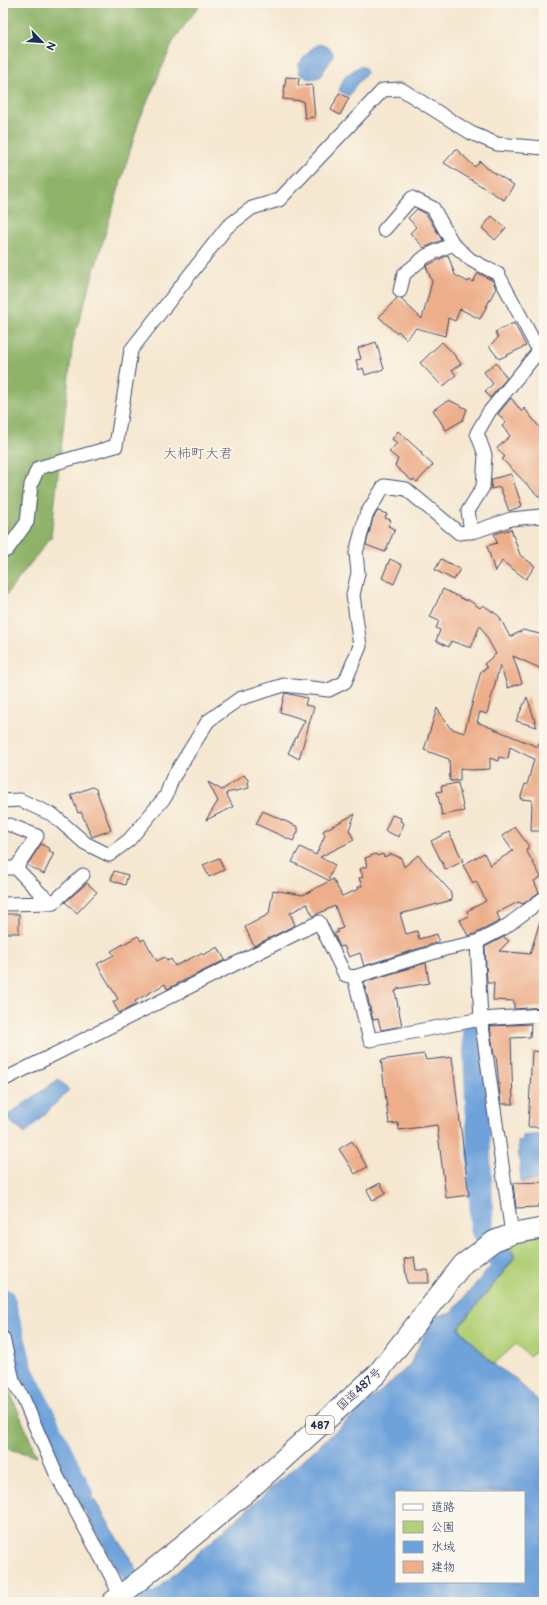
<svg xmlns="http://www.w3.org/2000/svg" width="547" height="1605" viewBox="0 0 547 1605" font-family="'Balsamiq Sans','Klee One',sans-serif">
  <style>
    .green { fill: #b2d077; stroke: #66806a }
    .forest { fill: #8db268; stroke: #547063 }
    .water { fill: #6ea2da; stroke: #44689c; fill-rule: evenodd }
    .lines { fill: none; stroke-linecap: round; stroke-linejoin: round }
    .river { stroke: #6ea2da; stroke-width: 24 }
    .building { fill: #edae8a }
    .minor-casing { stroke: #3c4b6f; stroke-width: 15 }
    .highway-casing { stroke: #3c4b6f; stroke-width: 22 }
    .minor { stroke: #fff; stroke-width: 13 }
    .highway { stroke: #fff; stroke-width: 20 }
    .labels { text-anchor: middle; stroke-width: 3; stroke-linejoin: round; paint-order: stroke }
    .shield { fill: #fbf7ec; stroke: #5e6b89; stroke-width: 1 }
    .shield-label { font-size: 11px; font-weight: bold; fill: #1b2f5e }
    .street-label { font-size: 12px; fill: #1b2f5e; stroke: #fbf7ec }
    .quarter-label { font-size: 14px; fill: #645b6d; stroke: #fbf7ec }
  </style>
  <rect width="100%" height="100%" fill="#fbf7ec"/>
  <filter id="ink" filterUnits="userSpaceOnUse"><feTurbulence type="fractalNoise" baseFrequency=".025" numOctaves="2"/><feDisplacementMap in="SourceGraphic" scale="8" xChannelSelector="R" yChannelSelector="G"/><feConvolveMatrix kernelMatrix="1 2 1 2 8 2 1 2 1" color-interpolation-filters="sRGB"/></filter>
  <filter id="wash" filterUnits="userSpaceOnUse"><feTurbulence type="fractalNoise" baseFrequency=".012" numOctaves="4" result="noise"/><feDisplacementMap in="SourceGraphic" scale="16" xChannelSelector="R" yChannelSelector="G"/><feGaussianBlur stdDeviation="0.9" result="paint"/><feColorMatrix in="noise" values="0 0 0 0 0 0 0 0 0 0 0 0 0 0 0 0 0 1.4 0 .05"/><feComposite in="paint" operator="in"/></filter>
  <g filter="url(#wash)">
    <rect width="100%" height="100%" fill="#f5e7d0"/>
    <!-- green -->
    <polygon class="green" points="544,1233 544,1344 529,1357 516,1344 494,1364 459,1328 516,1257 507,1243"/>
    <!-- forest -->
    <g class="forest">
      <polygon points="3,3 201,3 174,40 139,121 73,341 51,537 3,599"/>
      <polygon points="3,1372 5,1380 37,1456 3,1448"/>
    </g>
    <!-- water -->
    <g class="water">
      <path d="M317,45C323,44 331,48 333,53V56L320,77L309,79L300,74L298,65L310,50Z"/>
      <polygon points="360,66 365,68 367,73 355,86 349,96 339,91 345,76"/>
      <polygon points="59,1079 69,1090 25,1134 5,1117"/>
      <polygon points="544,1134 544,1180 521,1182 518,1142 523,1141 523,1136"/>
      <path d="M507,1246L515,1257L458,1328L493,1364L513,1377L544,1406V1602H137C109,1559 86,1514 63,1468L74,1459L84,1483L152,1594L409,1366L434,1316L450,1314L492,1265L489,1255L497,1249ZM396,1492H524V1582H396Z"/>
    </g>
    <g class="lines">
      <!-- river -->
      <g class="river">
        <polyline points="474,1026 482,1228 492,1253"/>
        <polyline points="3,1300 22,1372 81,1494"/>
      </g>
    </g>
    <g id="blocks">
      <!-- building -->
      <g class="building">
        <polygon points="286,77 299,78 298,86 312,85 315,117 305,118 303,101 283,99"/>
        <polygon points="339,93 349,98 340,115 331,110"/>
        <polygon points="456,149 475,167 480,161 487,168 514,185 504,200 444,163"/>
        <polygon points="417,209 425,213 429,218 442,240 424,248 410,233 416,227 408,218"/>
        <polygon points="492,216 506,228 495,240 482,228"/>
        <polygon points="448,255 455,275 468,282 469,280 473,282 478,273 493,281 496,288 480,319 460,309 455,321 448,318 445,336 416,328 406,339 398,331 396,333 379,317 397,298 401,299 422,319 432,282 426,266"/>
        <polygon points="514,323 526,346 499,359 489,346 498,338 495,332"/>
        <polygon points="376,342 384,369 365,375 363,368 359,370 356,360 361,359 358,348"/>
        <polygon points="442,342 452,352 461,364 452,370 456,375 443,387 420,363"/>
        <polygon points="496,363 507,378 490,398 485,391 493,384 484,372"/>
        <polygon points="511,398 522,412 524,408 544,433 544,502 502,459 505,457 497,448 510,436 502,426 506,423 498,414"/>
        <polygon points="449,400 467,409 463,420 446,430 433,410"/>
        <polygon points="398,431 422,453 421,454 433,465 417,482 413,479 412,481 395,466 398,459 389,452 397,443 392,439"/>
        <polygon points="511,474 522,506 509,511 500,487 491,489 492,479"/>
        <polygon points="378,511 387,514 385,518 391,520 388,526 395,529 385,552 366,545 373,518"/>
        <polygon points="511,529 520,555 535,566 526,579 502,561 495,572 487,546 497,543 494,534"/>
        <polygon points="390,559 402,565 394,584 382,578"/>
        <polygon points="441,559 460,569 454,580 435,570"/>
        <polygon points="443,589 467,601 467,599 480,608 483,605 499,616 510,637 523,630 544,635 544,670 513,656 522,683 508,688 500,665 487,714 480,712 477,722 538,747 541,736 544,736 544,831 531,831 532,800 520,799 525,784 527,785 534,759 510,747 508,759 499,757 498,761 490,758 490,769 469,770 460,768 460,781 450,781 449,759 424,750 437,708 450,728 464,733 481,671 487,668 484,664 496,654 480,625 471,648 451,641 449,647 436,641 440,630 436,628 439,621 430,617"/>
        <polygon points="285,693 307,698 305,705 314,707 299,759 288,753 305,720 280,712"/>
        <polygon points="527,697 537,727 516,721"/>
        <polygon points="244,775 248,780 249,788 226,793 233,807 206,820 218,801 208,782 222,790"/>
        <polygon points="458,783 464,811 442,815 437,792 442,791 441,786"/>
        <polygon points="92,787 96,789 111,830 92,837 81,812 78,813 71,795"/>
        <polygon points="263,811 298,827 298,832 293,841 256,824"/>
        <polygon points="355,814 349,830 354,840 320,857 335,865 328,880 292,862 300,847 316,855 325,835 323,831"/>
        <polygon points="392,815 401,818 400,821 404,823 399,837 385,831"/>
        <polygon points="515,827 528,845 528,849 526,850 541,877 534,881 539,892 523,904 518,902 497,913 500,921 474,934 468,936 460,920 469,916 467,911 486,901 476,881 473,883 463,865 484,853 490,865 513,851 502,836"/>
        <polygon points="449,832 463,861 446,870 431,841"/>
        <polygon points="41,844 50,849 49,851 54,853 44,874 27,865"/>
        <polygon points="376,854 377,856 383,854 384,857 391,854 401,858 404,867 418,855 450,891 452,900 400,914 406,934 417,931 419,939 437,934 439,942 364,966 360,953 349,957 344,946 340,947 334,934 338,932 337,930 343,928 335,906 313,916 307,904 290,913 295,925 254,946 245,927 269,914 273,890 303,895 333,879 342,896 359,889 358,887 362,886 359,878 363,877 360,869 367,866 365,858"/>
        <polygon points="219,858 224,870 209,877 203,865"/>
        <polygon points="114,871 128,875 125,885 111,880"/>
        <polygon points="87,883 97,892 77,913 65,902"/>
        <rect x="3" y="914" width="16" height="19"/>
        <polygon points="541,918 544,918 544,1007 514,1009 514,1001 493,1000 494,983 487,983 485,947 504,937 509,941 499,951 530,954"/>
        <polygon points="138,936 141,941 144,939 157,961 165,957 168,961 171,959 175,966 201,953 203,955 218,947 225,960 167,989 165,984 135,1001 137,1004 119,1013 113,1002 118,999 97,964 114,955 111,951"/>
        <polygon points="426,963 429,983 397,989 397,991 395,991 402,1026 381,1030 378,1019 373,1020 364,982"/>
        <polygon points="531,1024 530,1037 511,1038 513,1104 501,1104 496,1056 494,1056 490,1026"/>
        <polygon points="532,1051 544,1052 544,1127 528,1127"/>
        <polygon points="424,1054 426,1060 452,1057 469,1195 446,1198 437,1125 399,1130 398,1123 389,1124 381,1060"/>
        <polygon points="352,1141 367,1167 355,1174 339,1149"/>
        <polygon points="544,1182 544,1205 538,1205 538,1207 516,1208 513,1183"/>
        <polygon points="380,1183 386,1193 373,1201 367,1190"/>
        <polygon points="414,1257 416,1270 428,1270 429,1283 407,1283 404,1259"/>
      </g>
    </g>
  </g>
  <g filter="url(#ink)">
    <use href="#blocks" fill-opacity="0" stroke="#3c4b6f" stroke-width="1"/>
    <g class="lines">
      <!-- minor casing -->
      <g class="minor-casing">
        <g id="minor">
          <polyline points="384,230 412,198 433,208 453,244 471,260 498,274 539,351 544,354"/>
          <polyline points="400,291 404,274 426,256 453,244"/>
          <polyline points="471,532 468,511 483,487 485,455 477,433 489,412 539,351"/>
          <polyline points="3,551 7,550 27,522 31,485 38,468 116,446 131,350 227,227 252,208 279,200 383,90 401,89 471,133 497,144 544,148"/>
          <polyline points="3,801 20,800 53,815 85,843 109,855 129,840 166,796 172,779 208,721 239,699 284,685 329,690 345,682 360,646 353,595 358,573 356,553 366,515 384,486 406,489 459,533 476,531 511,519 541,516 544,514"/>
          <polyline points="10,825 37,836 16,868"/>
          <polyline points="3,868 16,868 41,894 53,903 83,875"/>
          <polyline points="3,904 53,903"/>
          <polyline points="477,942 481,1019 512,1234"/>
          <polyline points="354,977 370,1040 481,1019 544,1015"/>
          <polyline points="3,1080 319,922 345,975 354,977 445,949 477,942 504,928 544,898"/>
          <polyline points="3,1338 13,1380 23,1398 57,1476 111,1576 120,1596"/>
        </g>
      </g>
      <!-- highway casing -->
      <g class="highway-casing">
        <polyline id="highway" points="112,1602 144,1577 248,1491 377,1374 463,1264 494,1241 512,1234 544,1228"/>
      </g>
      <!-- minor -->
      <use href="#minor" class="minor"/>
      <!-- highway -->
      <use href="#highway" class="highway"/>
    </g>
  </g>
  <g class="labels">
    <!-- shield labels -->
    <rect class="shield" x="306" y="1416" width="28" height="18" rx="3"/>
    <g class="shield-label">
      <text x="320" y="1429">487</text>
    </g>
    <!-- street labels -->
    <g class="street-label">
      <text transform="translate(359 1389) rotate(-43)" y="4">国道487号</text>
    </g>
    <!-- quarter labels -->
    <g class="quarter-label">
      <text x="198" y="458">大柿町大君</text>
    </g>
  </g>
  <!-- margin -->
  <rect width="547" height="1605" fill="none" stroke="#fbf7ec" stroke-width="16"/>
  <!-- legend -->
  <rect x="395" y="1491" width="130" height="92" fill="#fbf7ec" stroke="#a1a7b3"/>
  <rect x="403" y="1504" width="20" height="6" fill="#ffffff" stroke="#a1a7b3"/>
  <text x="431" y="1511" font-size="12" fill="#1b2f5e">道路</text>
  <rect x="403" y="1521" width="20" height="12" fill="#b2d077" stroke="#a1a7b3"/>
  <text x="431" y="1531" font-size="12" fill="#1b2f5e">公園</text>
  <rect x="403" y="1541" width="20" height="12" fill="#6ea2da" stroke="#a1a7b3"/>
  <text x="431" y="1551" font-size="12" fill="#1b2f5e">水域</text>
  <rect x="403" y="1561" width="20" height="12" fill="#edae8a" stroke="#a1a7b3"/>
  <text x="431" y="1571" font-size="12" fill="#1b2f5e">建物</text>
  <!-- north arrow -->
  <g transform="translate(42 42) rotate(115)" stroke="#fbf7ec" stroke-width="3" paint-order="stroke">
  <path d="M0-3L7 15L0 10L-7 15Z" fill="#1b2f5e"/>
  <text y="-6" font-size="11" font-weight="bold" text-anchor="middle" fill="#1b2f5e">N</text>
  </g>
</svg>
